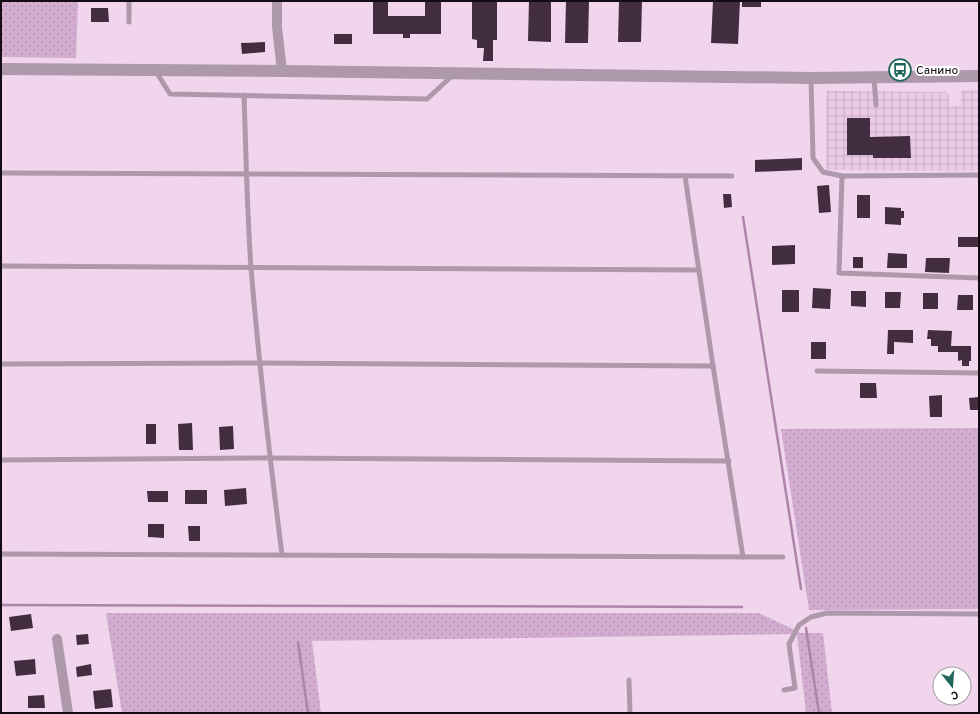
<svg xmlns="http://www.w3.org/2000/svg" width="980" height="714" viewBox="0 0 980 714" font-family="Overpass,sans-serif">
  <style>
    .industrial { fill: url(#industrial-grid) }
    .grass { fill: url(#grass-dots) }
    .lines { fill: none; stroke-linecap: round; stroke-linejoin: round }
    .stream { stroke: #ae84ab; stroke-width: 2.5 }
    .building { fill: #432e41 }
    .service { stroke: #ad99ab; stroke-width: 5 }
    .minor { stroke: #ad99ab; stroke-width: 10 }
    .tertiary { stroke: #ad99ab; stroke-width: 12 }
    .labels { text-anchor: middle; stroke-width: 4; stroke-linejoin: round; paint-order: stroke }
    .poi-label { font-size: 12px; fill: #140c14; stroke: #fff; text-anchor: start }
  </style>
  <defs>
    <pattern id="industrial-grid" width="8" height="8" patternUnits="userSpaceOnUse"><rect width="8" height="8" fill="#ebcae8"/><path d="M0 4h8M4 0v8" fill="none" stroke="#c9acc6"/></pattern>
    <pattern id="grass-dots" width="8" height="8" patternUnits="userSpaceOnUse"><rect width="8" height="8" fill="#d2adcf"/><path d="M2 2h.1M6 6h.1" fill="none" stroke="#b394b1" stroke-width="1.8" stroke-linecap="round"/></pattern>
  </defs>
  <rect width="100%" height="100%" fill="#f0d5ed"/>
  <!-- industrial -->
  <polygon class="industrial" points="979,90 979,171 826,170 826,91 947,92 949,97 949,106 961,105 961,91"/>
  <!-- grass -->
  <g class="grass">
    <polygon points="1,1 78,1 76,58 1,57"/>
    <polygon points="979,428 979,609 809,610 781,429"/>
    <polygon points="106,613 759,613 801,633 823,633 832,713 806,713 797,634 312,641 321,713 122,713"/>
  </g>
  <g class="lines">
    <!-- stream -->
    <g class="stream">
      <polyline points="743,217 801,589"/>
      <polyline points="1,605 742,607"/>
      <polyline points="806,628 819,713"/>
      <polyline points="298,642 308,713"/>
    </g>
  </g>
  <!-- building -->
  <g class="building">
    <polygon points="373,1 388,1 388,16 425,16 425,1 441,1 441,34 410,34 410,38 403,38 403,34 373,34"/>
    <polygon points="472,1 497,1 497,40 493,40 493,61 483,61 484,48 477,48 477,40 472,39"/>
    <polygon points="529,1 551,1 551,42 528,41"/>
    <polygon points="566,1 589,1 588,43 565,43"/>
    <polygon points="619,1 642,1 641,42 618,42"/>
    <polygon points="713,1 740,1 738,44 711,43"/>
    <rect x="742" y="1" width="19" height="6"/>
    <polygon points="91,8 108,8 109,22 91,22"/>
    <rect x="334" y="34" width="18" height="10"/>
    <polygon points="265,42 265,52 242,54 241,43"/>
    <polygon points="847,118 870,118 870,137 910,136 911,158 873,158 873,155 847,155"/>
    <polygon points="802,158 802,170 755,172 755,160"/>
    <polygon points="829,185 831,212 819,213 817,186"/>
    <polygon points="723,194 731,194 732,207 724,208"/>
    <rect x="857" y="195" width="13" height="23"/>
    <polygon points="885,207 901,208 901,211 904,211 904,218 901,218 901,225 885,224"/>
    <rect x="958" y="237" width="21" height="10"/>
    <polygon points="795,245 795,264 772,265 772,246"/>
    <polygon points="888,253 907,254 907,268 887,268"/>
    <rect x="853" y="257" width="10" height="11"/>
    <polygon points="926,258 950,258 949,273 925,272"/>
    <polygon points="813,288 831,289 830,309 812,308"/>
    <rect x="782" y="290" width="17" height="22"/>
    <polygon points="851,291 866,291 866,307 851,306"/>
    <polygon points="885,292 901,292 900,308 885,308"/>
    <rect x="923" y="293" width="15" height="16"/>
    <polygon points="958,295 973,295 973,310 957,310"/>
    <polygon points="888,330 913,330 913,343 894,342 894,354 887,354"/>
    <polygon points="928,330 952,331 951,346 971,346 971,361 969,361 969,366 962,366 962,360 958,361 958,352 938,352 938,346 931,346 931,339 927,339"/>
    <rect x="811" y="342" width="15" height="17"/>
    <polygon points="860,383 876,383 877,398 860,398"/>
    <polygon points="942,395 942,417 930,417 929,396"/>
    <polygon points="979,397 979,410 970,410 969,398"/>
    <polygon points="192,423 193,450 179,450 178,424"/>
    <rect x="146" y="424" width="10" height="20"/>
    <polygon points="233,426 234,449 220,450 219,427"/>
    <polygon points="246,488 247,504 225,506 224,490"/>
    <rect x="185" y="490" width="22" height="14"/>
    <polygon points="147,491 168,491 168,502 148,502"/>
    <polygon points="148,524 164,524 164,538 148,537"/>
    <polygon points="188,526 200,526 200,541 189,541"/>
    <polygon points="31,614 33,628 11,631 9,617"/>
    <polygon points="88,634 89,644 77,645 76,635"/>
    <polygon points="35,659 36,674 16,676 14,661"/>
    <polygon points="91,664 92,675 77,677 76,667"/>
    <polygon points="111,689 113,707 95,709 93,691"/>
    <polygon points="44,695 45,708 28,708 28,696"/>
  </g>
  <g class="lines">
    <!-- service -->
    <g class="service">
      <polyline points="129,22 129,1"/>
      <polyline points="155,70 170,94 427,99 453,75"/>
      <polyline points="811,78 813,158 823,172 842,176 979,175"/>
      <polyline points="874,78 876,105"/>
      <path d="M244,95C246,153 247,211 251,268C259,364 270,460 282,555"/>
      <polyline points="1,173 732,176"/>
      <polyline points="685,176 713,366 743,557"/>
      <polyline points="842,176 839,273 979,278"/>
      <polyline points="1,266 699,270"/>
      <polyline points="1,364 260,363 713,366"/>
      <polyline points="817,371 979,373"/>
      <polyline points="1,460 270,458 729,461"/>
      <polyline points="1,554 783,557"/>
      <polyline points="629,680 630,713"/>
      <polyline points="784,690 795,688 789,644 799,625 811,617 827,613 979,614"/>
    </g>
    <!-- minor -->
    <g class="minor">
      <polyline points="277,1 277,27 282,71"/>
      <polyline points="57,639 68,713"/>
    </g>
    <!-- tertiary -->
    <polyline class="tertiary" points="1,69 282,71 811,78 979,76"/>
  </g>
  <!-- icons -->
  <defs>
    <g id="bus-ring" transform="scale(1.15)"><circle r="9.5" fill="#fff" stroke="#20665a" stroke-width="1.5"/><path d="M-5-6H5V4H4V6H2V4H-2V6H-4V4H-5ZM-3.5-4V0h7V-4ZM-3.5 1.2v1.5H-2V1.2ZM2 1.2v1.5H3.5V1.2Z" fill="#20665a"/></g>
  </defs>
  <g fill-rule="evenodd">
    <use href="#bus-ring" x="900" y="70"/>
  </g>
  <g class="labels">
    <!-- poi labels -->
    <g class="poi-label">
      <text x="916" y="74">Санино</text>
    </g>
  </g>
  <!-- border -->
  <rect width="980" height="714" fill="none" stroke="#140c14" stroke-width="4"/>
  <!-- north arrow -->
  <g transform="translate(952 686) rotate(163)"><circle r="19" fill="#ffffff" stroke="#a19ea1"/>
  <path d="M0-3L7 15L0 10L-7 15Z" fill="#20665a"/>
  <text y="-6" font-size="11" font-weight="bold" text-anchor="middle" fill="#140c14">С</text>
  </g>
</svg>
